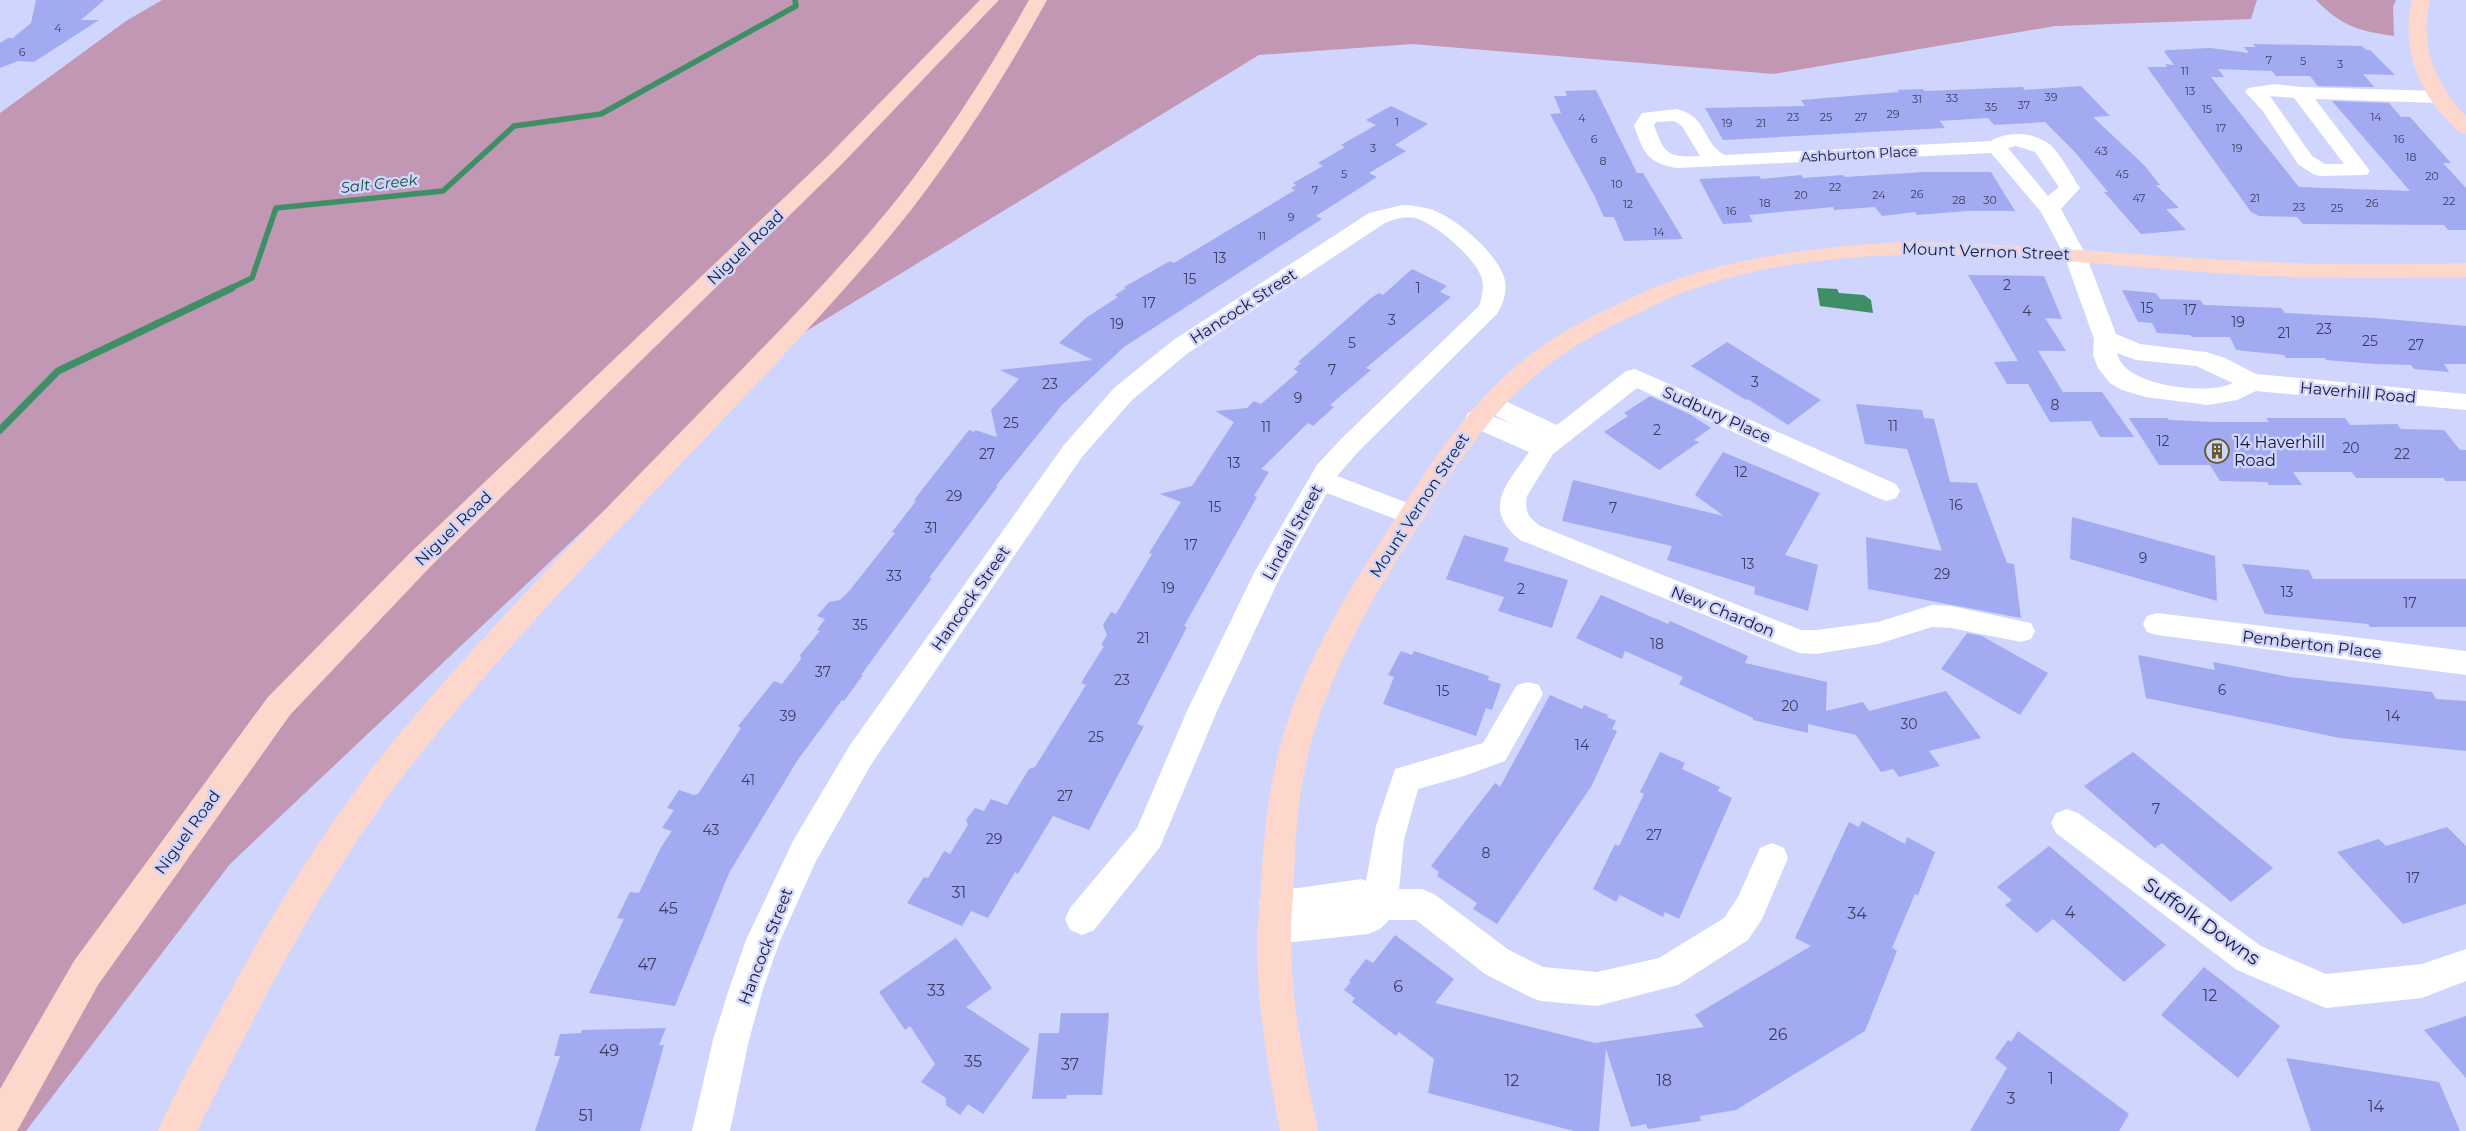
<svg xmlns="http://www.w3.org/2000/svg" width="2466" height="1131" viewBox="0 0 2466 1131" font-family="Montserrat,sans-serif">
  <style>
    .green { fill: #c197b3 }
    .water { fill: #3e8f66 }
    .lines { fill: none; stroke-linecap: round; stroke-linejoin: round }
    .stream-far1 { stroke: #3e8f66; stroke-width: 5.5 }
    .stream { stroke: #3e8f66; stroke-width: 7 }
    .building { fill: #a2aaf2 }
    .street { fill: #fff; fill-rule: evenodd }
    .secondary { fill: #fdd7cb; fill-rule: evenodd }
    .labels { text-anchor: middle; stroke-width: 5; stroke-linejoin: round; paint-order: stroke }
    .far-number-label { font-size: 11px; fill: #3b3f63 }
    .far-street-label { font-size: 14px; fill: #191b33; stroke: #cfd5fd }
    .number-label { font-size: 14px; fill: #3b3f63 }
    .far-water-label { font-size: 15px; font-style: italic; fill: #0f4f32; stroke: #cfd5fd }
    .street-label { font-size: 16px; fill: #191b33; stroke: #cfd5fd }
    .poi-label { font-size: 16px; fill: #191b33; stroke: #cfd5fd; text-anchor: start }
    .near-number-label { font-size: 16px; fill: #3b3f63 }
    .near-street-label { font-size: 19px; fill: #191b33; stroke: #cfd5fd }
  </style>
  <rect width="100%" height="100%" fill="#cfd5fd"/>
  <!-- green -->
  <g class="green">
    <polygon points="162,0 2257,0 2251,19 2055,26 1774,74 1412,44 1259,55 772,352 230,864 26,1131 0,1131 0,113 126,21"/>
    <path d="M2316,0H2396L2393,7L2394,36C2359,31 2341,26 2316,0Z"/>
  </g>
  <!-- water -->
  <polygon class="water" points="1817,288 1837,289 1839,293 1864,295 1871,300 1873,313 1820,306"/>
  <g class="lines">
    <!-- stream-far1 -->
    <polyline class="stream-far1" points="229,289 252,278 276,208 443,191 514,126 601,114 796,6 795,0"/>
    <!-- stream -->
    <polyline class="stream" points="0,430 58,371 232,288"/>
  </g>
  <!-- building -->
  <g class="building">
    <polygon points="36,0 104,0 81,20 99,20 34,62 18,61 0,68 0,43 8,38 13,38 31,23"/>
    <polygon points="2253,44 2362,46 2366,50 2370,50 2395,75 2363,74 2374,87 2318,86 2310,76 2276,76 2272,71 2218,69 2224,77 2211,77 2299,187 2410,191 2332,101 2389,103 2401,117 2410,117 2451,163 2443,163 2466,188 2466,230 2448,230 2444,225 2303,224 2297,217 2259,216 2251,212 2147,67 2167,67 2165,64 2174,65 2164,51 2168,50 2210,48 2249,53 2244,47 2256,47"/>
    <polygon points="2081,86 2110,116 2093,117 2145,166 2160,185 2156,185 2179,208 2166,209 2186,230 2141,234 2104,192 2108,192 2074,151 2045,122 1994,125 1988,118 1940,121 1945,128 1723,140 1705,108 1805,106 1801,100 1899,92 1897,90 1923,89 1925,91 2023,87 2024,90"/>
    <polygon points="1596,90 1637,173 1643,173 1683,239 1624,241 1614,217 1604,217 1594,195 1550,114 1561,113 1554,96 1567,96 1565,91"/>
    <polygon points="1391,106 1428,124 1395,145 1406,151 1369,173 1377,177 1316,216 1322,219 1124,347 1062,405 996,486 998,486 929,578 932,578 861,675 863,675 844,701 842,700 797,761 729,873 675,1006 589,993 624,919 617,918 630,892 639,893 661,847 672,831 662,828 674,810 667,808 679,790 694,795 698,794 741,728 738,726 774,681 782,684 801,659 800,655 820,631 817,630 825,619 817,616 829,602 840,600 850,590 895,533 892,532 916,501 914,500 921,491 969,430 974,432 975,430 997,437 991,410 1019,379 1000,370 1093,360 1059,343 1087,317 1118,297 1115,295 1126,288 1124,287 1170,261 1174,263 1295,190 1291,188 1296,185 1293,183 1323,166 1318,163 1345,147 1341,145 1376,125 1366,120"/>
    <polygon points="1924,172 1991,172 2015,211 1968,211 1917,215 1915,212 1882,216 1875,207 1834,210 1833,207 1749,215 1753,222 1723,224 1699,179 1759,176 1761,179 1801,175 1803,178 1843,175 1845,177"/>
    <polygon points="1412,269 1447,286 1440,292 1451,297 1366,368 1371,370 1330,405 1334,407 1313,426 1308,423 1261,469 1269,472 1254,496 1257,497 1184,626 1187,627 1137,724 1144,726 1089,830 1053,816 1021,869 1018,874 1015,872 988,918 971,911 962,926 907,903 924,877 928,878 944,851 950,854 968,825 966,820 975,808 984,811 991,799 1007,805 1029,769 1035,767 1086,685 1081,683 1104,646 1101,645 1107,635 1103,625 1111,612 1116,614 1152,554 1149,553 1181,502 1160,494 1192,486 1234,422 1215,411 1247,408 1254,401 1261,404 1298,372 1294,369 1301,363 1298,362 1371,298 1379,293 1383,295"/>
    <polygon points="1968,275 2044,276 2062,319 2045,318 2066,351 2038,351 2063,392 2102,392 2134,437 2100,437 2091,421 2050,422 2028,384 2007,384 1994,362 2018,361"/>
    <polygon points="2122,290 2156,293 2160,299 2200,300 2204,305 2281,308 2285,313 2376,318 2466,326 2466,364 2444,364 2449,372 2414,369 2411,365 2375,364 2326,360 2325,358 2286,358 2284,355 2236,350 2230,337 2192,337 2190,335 2157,333 2152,323 2138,322"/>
    <polygon points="1727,342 1775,372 1821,400 1788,425 1754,403 1756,401 1754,403 1748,399 1746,400 1691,366"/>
    <polygon points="1650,396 1691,415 1711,428 1694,440 1699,442 1659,470 1604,432 1628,416 1624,413"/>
    <polygon points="1856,404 1922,410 1924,418 1934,419 1950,482 1977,483 2007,563 2014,564 2021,618 1868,589 1866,537 1942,551 1907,449 1865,444"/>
    <polygon points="2129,418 2167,418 2169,420 2215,422 2269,422 2266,418 2345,418 2350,425 2397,424 2401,429 2444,430 2460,450 2466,450 2466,481 2445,481 2444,478 2356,478 2352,472 2293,472 2302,485 2269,485 2267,482 2220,481 2210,465 2159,465"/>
    <polygon points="1723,452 1820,493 1785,555 1818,565 1808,611 1754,594 1755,587 1667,560 1672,546 1562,521 1573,480 1724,516 1695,495"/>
    <polygon points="2072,517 2215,556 2217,601 2070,559"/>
    <polygon points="1464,535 1509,548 1504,561 1568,580 1552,628 1498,611 1504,597 1446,579"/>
    <polygon points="2242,564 2309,570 2313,579 2466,579 2466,627 2370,627 2368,624 2265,614"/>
    <polygon points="1601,595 1668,624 1670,621 1748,656 1745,663 1827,682 1826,711 1863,702 1869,711 1946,691 1981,738 1929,751 1940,766 1899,777 1893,769 1881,772 1856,735 1808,724 1808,733 1753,720 1753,718 1679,684 1683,677 1625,651 1622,659 1576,638"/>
    <polygon points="1967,633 1982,636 2048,673 2020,715 1941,669"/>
    <polygon points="1401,651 1412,655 1414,651 1489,676 1488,680 1501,684 1492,710 1486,708 1476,736 1383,704 1394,677 1388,675"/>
    <polygon points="2138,655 2215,670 2213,662 2289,677 2432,692 2436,699 2466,701 2466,751 2340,738 2146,698"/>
    <polygon points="1550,695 1582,709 1584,705 1608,715 1607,717 1616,721 1612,729 1617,731 1591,787 1497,924 1473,909 1477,903 1437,876 1439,872 1431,866 1495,783 1500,787"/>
    <polygon points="1660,752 1685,763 1682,769 1720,787 1718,791 1732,798 1679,919 1665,912 1663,917 1620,895 1616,902 1593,889 1615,844 1619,846 1644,794 1640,792"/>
    <polygon points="2133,752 2273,868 2231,902 2162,843 2155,848 2084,786"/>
    <polygon points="1862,821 1905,844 1907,837 1935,852 1918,895 1915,894 1892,948 1897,951 1865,1031 1736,1110 1700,1116 1701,1121 1648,1129 1646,1124 1631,1127 1606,1049 1599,1131 1574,1131 1428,1093 1434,1059 1399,1032 1396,1036 1352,1002 1355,998 1344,990 1351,982 1349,981 1366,959 1373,963 1395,935 1454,979 1435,1003 1595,1043 1704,1027 1695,1015 1811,946 1795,938 1849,822 1859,827"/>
    <polygon points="2447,827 2466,846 2466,904 2403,924 2337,852 2379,839 2386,846"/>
    <polygon points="2049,846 2166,945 2124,982 2053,919 2037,933 2005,905 2012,900 1997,887"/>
    <polygon points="956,938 992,988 966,1007 1030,1049 983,1114 968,1104 960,1115 946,1105 946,1098 921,1082 935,1064 910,1026 905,1030 879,992"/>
    <polygon points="2204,967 2280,1026 2238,1078 2161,1015"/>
    <polygon points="1061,1013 1109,1013 1102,1095 1067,1095 1066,1099 1032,1099 1039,1033 1059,1033"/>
    <polygon points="2466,1016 2466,1078 2424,1030"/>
    <polygon points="666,1028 659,1045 664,1045 640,1131 535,1131 560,1056 554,1056 560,1034 581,1033 582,1030"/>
    <polygon points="2018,1031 2129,1114 2119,1131 1970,1131 2007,1068 1995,1058 2008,1040 2011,1042"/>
    <polygon points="2286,1058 2439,1082 2460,1131 2311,1131"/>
  </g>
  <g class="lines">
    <!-- street -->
    <g class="street">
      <path d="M2275,84L2300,87L2439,91L2446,93L2449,97L2446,101L2439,103L2315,99L2370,171L2367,175L2320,176L2313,174L2298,164L2262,110L2245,92L2248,88ZM2270,96L2294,98L2344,164H2325L2312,156Z"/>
      <path d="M1677,109C1709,117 1702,144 1725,155L1991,141C2007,131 2032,132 2048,143C2059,151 2072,176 2080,188L2061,209L2086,255L2116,334L2140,344L2206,352L2225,358L2256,374L2466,394V410L2256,391L2237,400L2208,405L2145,397L2122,390L2110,383L2098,368L2093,355L2094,339L2064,255L2041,212L1991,153L1677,168C1647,163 1643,152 1634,125L1642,113ZM1674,121L1682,126L1700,156C1668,158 1664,154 1654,125L1656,122ZM2016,146L2035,152L2059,187L2048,196L2008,148ZM2117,353L2136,360L2196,366L2233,383C2208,396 2122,386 2117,353Z"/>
      <path d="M1402,205C1413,205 1423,207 1433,210C1457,219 1500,255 1505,281C1507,293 1503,305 1497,314L1359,451L1337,476L1421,508L1425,515L1421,522L1412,525L1403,522L1327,493L1281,575L1217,711L1160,847L1094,930L1082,935L1070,930L1065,919L1070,908L1137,828L1187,711L1254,573L1317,465L1341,439L1479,306C1482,297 1484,289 1482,279C1477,259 1435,223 1415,218C1404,216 1395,219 1385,223L1188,353L1132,400L1082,457L872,763L816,861L780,941L763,989L749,1040L730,1131H692L713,1040L729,989L746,940L793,841L850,745L1064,445L1114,388L1172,341L1369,213Z"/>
      <path d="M1635,369L1896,484L1900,491L1896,498L1887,501L1878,498L1637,388L1553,454L1527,496C1524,511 1528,517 1540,526L1801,630H1816L1878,622L1932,605L1951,606L2031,623L2035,631L2031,639L2021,642L1951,628L1932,627L1878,644L1816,654L1799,653L1520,540C1481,508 1507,484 1529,452L1468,425L1465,419L1468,413L1477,410L1515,425L1483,410L1480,404L1483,398L1492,395L1557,425L1626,371Z"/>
      <polygon points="2157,613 2466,651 2466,675 2157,635 2147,632 2143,624 2147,616"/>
      <polygon points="1528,682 1539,685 1543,694 1505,761 1464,776 1418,789 1404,840 1399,889 1422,889 1434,894 1509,950 1543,967 1597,972 1659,958 1724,918 1738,897 1760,848 1772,843 1784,848 1788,858 1762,919 1748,940 1678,985 1597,1006 1540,1001 1528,996 1485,974 1416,920 1389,920 1380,929 1368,934 1275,944 1263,939 1258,928 1263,917 1267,915 1264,914 1259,903 1264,892 1276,888 1298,888 1361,879 1366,881 1376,826 1395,769 1483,743 1517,685"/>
      <polygon points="2067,809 2078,813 2261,946 2326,974 2422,964 2466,949 2466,981 2422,998 2326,1008 2314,1003 2237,970 2056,833 2051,823 2056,813"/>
    </g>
    <!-- secondary -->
    <g class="secondary">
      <polygon points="980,0 999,0 841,165 430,567 290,715 98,985 17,1131 0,1131 0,1089 74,961 268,697 410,553 827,157"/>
      <path d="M1029,0H1047C1007,73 962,144 911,210C855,281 792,346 730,412C624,524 514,636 418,757C327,871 262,1000 197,1131H158C176,1089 199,1049 221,1009C272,913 328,821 397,737C495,619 605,510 712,400C776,334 841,269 898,198C947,136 990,69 1029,0Z"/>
      <path d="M2412,0H2430C2419,44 2435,84 2466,116V134C2457,132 2452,125 2445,118C2416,86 2401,43 2412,0Z"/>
      <path d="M1901,242C2016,243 2130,255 2246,261C2319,265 2393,265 2466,263V277C2382,279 2299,279 2215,273C2040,261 1851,230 1682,293C1668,298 1655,305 1641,312C1600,330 1561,352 1528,382C1472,432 1435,500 1395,563C1361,618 1330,677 1312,740C1299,787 1295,834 1294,882C1293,903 1290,924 1291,945C1292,1008 1305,1070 1318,1131H1280C1268,1070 1257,1007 1257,944C1257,925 1260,906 1261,888C1264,826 1270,768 1292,709C1315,646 1350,588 1387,532C1422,477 1456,422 1504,377C1537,345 1579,322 1620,303C1635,296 1651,288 1666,283C1742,255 1821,247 1901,242Z"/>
    </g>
  </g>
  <!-- icons -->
  <defs>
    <g id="building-ring" transform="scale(1.25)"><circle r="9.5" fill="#cfd5fd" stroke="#645a26" stroke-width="1.5"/><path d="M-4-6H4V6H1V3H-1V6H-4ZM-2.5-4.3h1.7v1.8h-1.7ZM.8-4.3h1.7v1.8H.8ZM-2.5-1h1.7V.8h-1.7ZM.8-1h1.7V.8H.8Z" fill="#645a26"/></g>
  </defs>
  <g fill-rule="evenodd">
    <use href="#building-ring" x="2217" y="451"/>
  </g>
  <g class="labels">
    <!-- far-number labels -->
    <g class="far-number-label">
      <text x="58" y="32">4</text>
      <text x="22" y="56">6</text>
      <text x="2269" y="64">7</text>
      <text x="2303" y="65">5</text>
      <text x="2340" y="68">3</text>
      <text x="2185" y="75">11</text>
      <text x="2190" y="95">13</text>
      <text x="2051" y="101">39</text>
      <text x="1952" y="102">33</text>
      <text x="1917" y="103">31</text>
      <text x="2024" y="109">37</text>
      <text x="1991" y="111">35</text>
      <text x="2207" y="113">15</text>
      <text x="1893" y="118">29</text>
      <text x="1793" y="121">23</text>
      <text x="1826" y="121">25</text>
      <text x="1861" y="121">27</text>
      <text x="2376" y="121">14</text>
      <text x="1582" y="122">4</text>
      <text x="1397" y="126">1</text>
      <text x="1727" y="127">19</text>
      <text x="1761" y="127">21</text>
      <text x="2221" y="132">17</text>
      <text x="1594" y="143">6</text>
      <text x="2399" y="143">16</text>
      <text x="1373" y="152">3</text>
      <text x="2237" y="152">19</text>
      <text x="2101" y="155">43</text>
      <text x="2411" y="161">18</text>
      <text x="1603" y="165">8</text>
      <text x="1344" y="178">5</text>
      <text x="2122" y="178">45</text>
      <text x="2432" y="180">20</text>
      <text x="1617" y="188">10</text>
      <text x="1835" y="191">22</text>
      <text x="1315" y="194">7</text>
      <text x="1917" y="198">26</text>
      <text x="1801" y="199">20</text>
      <text x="1879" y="199">24</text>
      <text x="2139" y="202">47</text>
      <text x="2255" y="202">21</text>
      <text x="1959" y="204">28</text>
      <text x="1990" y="204">30</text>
      <text x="2449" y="205">22</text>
      <text x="1765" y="207">18</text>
      <text x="2372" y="207">26</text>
      <text x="1628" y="208">12</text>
      <text x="2299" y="211">23</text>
      <text x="2337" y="212">25</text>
      <text x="1731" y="215">16</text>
      <text x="1291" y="221">9</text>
      <text x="1659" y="236">14</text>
      <text x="1262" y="240">11</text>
    </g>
    <!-- far-street labels -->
    <g class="far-street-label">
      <text transform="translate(1859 154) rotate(-3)" y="5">Ashburton Place</text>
    </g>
    <!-- number labels -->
    <g class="number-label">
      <text x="1220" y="263">13</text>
      <text x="1190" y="284">15</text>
      <text x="2007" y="290">2</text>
      <text x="1418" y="293">1</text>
      <text x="1149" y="308">17</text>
      <text x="2147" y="313">15</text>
      <text x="2190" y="315">17</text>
      <text x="2027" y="316">4</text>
      <text x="1392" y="325">3</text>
      <text x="2238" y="327">19</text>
      <text x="1117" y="329">19</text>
      <text x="2324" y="334">23</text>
      <text x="2284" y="338">21</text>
      <text x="2370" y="346">25</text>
      <text x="1352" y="348">5</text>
      <text x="2416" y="350">27</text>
      <text x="1332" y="375">7</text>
      <text x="1755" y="387">3</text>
      <text x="1050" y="389">23</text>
      <text x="1298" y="403">9</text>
      <text x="2055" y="410">8</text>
      <text x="1011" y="428">25</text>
      <text x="1893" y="431">11</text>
      <text x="1266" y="432">11</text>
      <text x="1657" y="435">2</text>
      <text x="2163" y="446">12</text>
      <text x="2351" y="453">20</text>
      <text x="987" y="459">27</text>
      <text x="2402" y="459">22</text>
      <text x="1234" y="468">13</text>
      <text x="1741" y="477">12</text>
      <text x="954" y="501">29</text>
      <text x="1956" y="510">16</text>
      <text x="1215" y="512">15</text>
      <text x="1613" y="513">7</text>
      <text x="931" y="533">31</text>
      <text x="1191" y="550">17</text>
      <text x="2143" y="563">9</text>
      <text x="1748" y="569">13</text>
      <text x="1942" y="579">29</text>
      <text x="894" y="581">33</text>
      <text x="1168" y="593">19</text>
      <text x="1521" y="594">2</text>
      <text x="2287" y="597">13</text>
      <text x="2410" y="608">17</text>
      <text x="860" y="630">35</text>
      <text x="1143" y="643">21</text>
      <text x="1657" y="649">18</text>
      <text x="823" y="677">37</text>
      <text x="1122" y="685">23</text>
      <text x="2222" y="695">6</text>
      <text x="1443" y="696">15</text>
      <text x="1790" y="711">20</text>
      <text x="788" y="721">39</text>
      <text x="2393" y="721">14</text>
      <text x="1909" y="729">30</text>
      <text x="1096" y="742">25</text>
      <text x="1582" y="750">14</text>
      <text x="748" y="785">41</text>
      <text x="1065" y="801">27</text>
      <text x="2156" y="814">7</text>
      <text x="711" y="835">43</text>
      <text x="1654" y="840">27</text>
      <text x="994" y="844">29</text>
      <text x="1486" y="858">8</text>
      <text x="2413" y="883">17</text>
    </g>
    <!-- far-water labels -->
    <g class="far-water-label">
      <text transform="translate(379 184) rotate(-6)" y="5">Salt Creek</text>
    </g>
    <!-- street labels -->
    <g class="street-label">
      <text transform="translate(745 247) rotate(-44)" y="6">Niguel Road</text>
      <text transform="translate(1986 251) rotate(2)" y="6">Mount Vernon Street</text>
      <text transform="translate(1243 306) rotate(-33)" y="6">Hancock Street</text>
      <text transform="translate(2358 392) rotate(5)" y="6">Haverhill Road</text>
      <text transform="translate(1717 414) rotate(24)" y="6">Sudbury Place</text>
      <text transform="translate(1419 505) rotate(-57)" y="6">Mount Vernon Street</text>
      <text transform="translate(453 528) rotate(-44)" y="6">Niguel Road</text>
      <text transform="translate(1292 532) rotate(-61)" y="6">Lindall Street</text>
      <text transform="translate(970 598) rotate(-55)" y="6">Hancock Street</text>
      <text transform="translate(1723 611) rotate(22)" y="6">New Chardon</text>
      <text transform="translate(2312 644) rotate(7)" y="6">Pemberton Place</text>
      <text transform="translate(187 832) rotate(-54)" y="6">Niguel Road</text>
      <text transform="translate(765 946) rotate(-69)" y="6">Hancock Street</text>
    </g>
    <!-- poi labels -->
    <g class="poi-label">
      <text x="2234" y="448">14 Haverhill<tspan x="2234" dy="18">Road</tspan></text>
    </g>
    <!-- near-number labels -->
    <g class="near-number-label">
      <text x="959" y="898">31</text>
      <text x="668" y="914">45</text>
      <text x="2070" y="918">4</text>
      <text x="1857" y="919">34</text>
      <text x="647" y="970">47</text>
      <text x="1398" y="992">6</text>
      <text x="936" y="996">33</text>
      <text x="2210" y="1001">12</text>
      <text x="1778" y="1040">26</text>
      <text x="609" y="1056">49</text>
      <text x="973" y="1067">35</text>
      <text x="1070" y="1070">37</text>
      <text x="2051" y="1084">1</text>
      <text x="1512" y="1086">12</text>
      <text x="1664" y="1086">18</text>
      <text x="2011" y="1104">3</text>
      <text x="2376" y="1112">14</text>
      <text x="586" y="1121">51</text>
    </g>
    <!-- near-street labels -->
    <g class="near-street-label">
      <text transform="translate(2202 921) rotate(35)" y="7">Suffolk Downs</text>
    </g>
  </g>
</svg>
